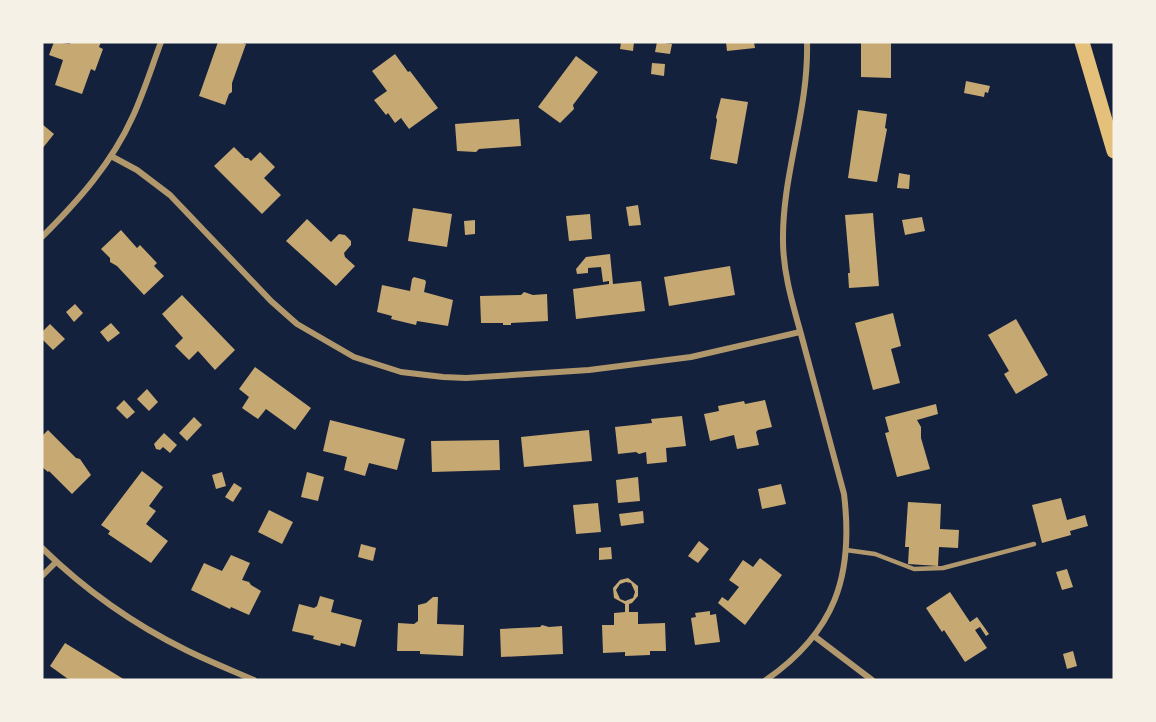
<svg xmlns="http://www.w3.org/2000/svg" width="1156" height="722" viewBox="0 0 1156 722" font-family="'Roboto Serif',serif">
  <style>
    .building { fill: #c6a872; fill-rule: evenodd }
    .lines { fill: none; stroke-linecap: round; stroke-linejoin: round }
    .service { stroke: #b1986c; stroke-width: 4.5 }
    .minor { stroke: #b1986c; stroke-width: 6 }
    .primary { stroke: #e5c07b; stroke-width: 15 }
  </style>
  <rect width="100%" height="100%" fill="#14213d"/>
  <!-- building -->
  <g class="building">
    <polygon points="54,42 70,44 70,42 101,42 99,47 103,49 95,71 91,69 82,94 55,85 63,60 49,55"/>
    <polygon points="218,42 240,42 246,44 232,83 232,92 229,94 225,105 199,96"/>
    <polygon points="621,42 634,42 633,51 620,49"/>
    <polygon points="657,42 672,44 670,54 655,52"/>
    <polygon points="726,42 754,42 755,48 727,51"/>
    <polygon points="861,42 891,42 891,78 861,77"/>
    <polygon points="395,54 408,72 410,71 438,108 409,129 401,118 395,123 388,113 386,115 374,100 387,91 372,71"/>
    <polygon points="576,56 598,72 573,105 574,109 560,123 538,107"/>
    <polygon points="652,63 665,64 664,76 651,74"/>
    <polygon points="966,81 990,86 988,93 985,92 984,97 964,93"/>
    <polygon points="721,98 748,102 737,164 710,159 717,120 716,117"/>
    <polygon points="858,110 887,114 885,128 887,129 877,182 848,178"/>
    <polygon points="519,119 521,146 479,149 476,152 457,151 455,124"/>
    <polygon points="42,124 54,134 42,149"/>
    <polygon points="234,147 245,158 248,158 251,161 260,152 275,167 264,178 281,195 262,214 214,166"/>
    <polygon points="899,173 910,175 909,189 897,188"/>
    <polygon points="638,205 641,225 629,226 626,207"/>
    <polygon points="413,208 452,214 447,247 408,241"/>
    <polygon points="873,213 879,286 849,288 848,273 850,273 845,215"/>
    <polygon points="590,214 592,239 569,241 566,216"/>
    <polygon points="922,217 925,231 905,235 902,220"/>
    <polygon points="307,219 331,242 339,234 345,235 351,241 351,245 344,253 345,257 355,266 336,286 286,241"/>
    <polygon points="475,220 475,234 465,235 464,221"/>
    <polygon points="121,230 137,248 140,245 157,263 154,266 164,276 144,295 117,266 110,262 110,258 101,249"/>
    <polygon points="610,254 613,284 641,281 645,311 576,319 573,289 609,284 609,281 603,282 601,267 588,268 588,273 577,274 576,269 586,257"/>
    <polygon points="730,266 735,295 669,306 664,277"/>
    <polygon points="414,277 425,280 426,282 424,292 453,300 448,326 417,321 416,325 391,319 392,316 377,312 382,285 410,291 412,279"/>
    <polygon points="524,292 533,295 547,294 548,321 511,323 511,325 503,325 503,323 481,323 480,296 521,295"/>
    <polygon points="182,295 235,350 215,370 198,351 189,360 175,346 183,338 162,314"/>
    <polygon points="75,304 83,313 74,322 66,312"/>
    <polygon points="893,313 901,346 891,349 900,383 873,390 855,323"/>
    <polygon points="1016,319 1048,375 1016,394 1004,374 1009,371 988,335"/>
    <polygon points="111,323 120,333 108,342 100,332"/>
    <polygon points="50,324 65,339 53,350 42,339 42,332"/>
    <polygon points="255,367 311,408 295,430 266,409 258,419 242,408 249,397 239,389"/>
    <polygon points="147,389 158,402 149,411 137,399"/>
    <polygon points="124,400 135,412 127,419 116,408"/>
    <polygon points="765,400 772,427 758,430 756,432 759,445 737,449 734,435 710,441 704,414 719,411 718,406 744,401 745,404"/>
    <polygon points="936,404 938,414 917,420 921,427 921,438 930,469 897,477 885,433 889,432 885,417"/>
    <polygon points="682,416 686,446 666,448 667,462 647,464 646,452 639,454 636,452 618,454 615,427 652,423 651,419"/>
    <polygon points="194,417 202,425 187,441 179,433"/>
    <polygon points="330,420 405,439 397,470 369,463 365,476 344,470 347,457 323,451"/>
    <polygon points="48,430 76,458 80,459 91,475 72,494 49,471 48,472 42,467 42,436"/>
    <polygon points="589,430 592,461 524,467 521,437"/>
    <polygon points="164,433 177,445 170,453 163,447 160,450 156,449 154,444"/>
    <polygon points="499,440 500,470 432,472 431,441"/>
    <polygon points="142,471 163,487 149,506 156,511 146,524 168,541 151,563 108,534 110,531 101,525"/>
    <polygon points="222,472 226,486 216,489 212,475"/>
    <polygon points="307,472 324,477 318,501 301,497"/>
    <polygon points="638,477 640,501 618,503 616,480"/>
    <polygon points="234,483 242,488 233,502 225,497"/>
    <polygon points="781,484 786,504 762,509 758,489"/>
    <polygon points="1061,498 1067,520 1085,515 1088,526 1070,531 1071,535 1042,543 1032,505"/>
    <polygon points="908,502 941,504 940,529 959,530 958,548 939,547 938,566 908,564 909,547 905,547"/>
    <polygon points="598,503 601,532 576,534 573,505"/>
    <polygon points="269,510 293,522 282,544 258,532"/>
    <polygon points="643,511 644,523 621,526 619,514"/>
    <polygon points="699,541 709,549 698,563 688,556"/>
    <polygon points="361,544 376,548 373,561 358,557"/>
    <polygon points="611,547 612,559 599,560 599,548"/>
    <polygon points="231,555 250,563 242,580 249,582 251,585 261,591 249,615 231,607 230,609 191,590 204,563 222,571"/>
    <polygon points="760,558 782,575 745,625 718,603 722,597 728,601 739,587 729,580 743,560 753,567"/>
    <polygon points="1067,569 1073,587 1062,590 1056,572"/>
    <path d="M628,578L638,586V596L632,603L629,604V612H638V624L665,623L666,651H650V655L625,656V652L603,653L602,625H614V613L625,612V604L614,598L613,588L620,580ZM626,582L631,583L635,592L633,598L625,601L620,599L616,590L620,584Z"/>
    <polygon points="950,592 970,622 977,617 989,634 986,636 980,627 975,630 987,648 965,662 944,630 942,632 926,608"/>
    <polygon points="320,596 334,600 331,612 362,620 355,647 341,643 340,646 313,639 314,636 292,631 299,604 314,608 317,606"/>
    <polygon points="433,597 438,597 437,624 464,625 463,656 420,654 420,651 397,651 398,623 414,624 418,621 418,605 426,603"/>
    <polygon points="710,611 710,615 716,614 720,642 695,645 691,618 696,617 695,613"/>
    <polygon points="542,625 549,627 562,626 563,654 501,657 500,629 540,627"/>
    <polygon points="65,643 125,680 68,679 50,666"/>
    <polygon points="1073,651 1077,666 1067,669 1063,654"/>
  </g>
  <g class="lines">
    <!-- service -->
    <polyline class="service" points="846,550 875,554 914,569 943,568 1034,544"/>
    <!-- minor -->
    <g class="minor">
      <polyline points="111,156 137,170 170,195 271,301 297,324 354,357 401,372 443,377 466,378 589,370 691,357 800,332"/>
      <path d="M42,237C78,201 112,163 133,116C144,92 152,66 161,42"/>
      <path d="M42,548C84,589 133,624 186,650C208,661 231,670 254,680"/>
      <polyline points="42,576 56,562"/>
      <polyline points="814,636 872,680"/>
      <path d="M766,680C835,632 854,576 844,494C831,446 818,397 805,349C796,314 783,277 783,241C782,174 809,110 807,42"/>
    </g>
    <!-- primary -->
    <polyline class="primary" points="1082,42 1114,151"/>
  </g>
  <!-- border -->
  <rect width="1156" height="722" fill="none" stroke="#f6f1e7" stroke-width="87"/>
</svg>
